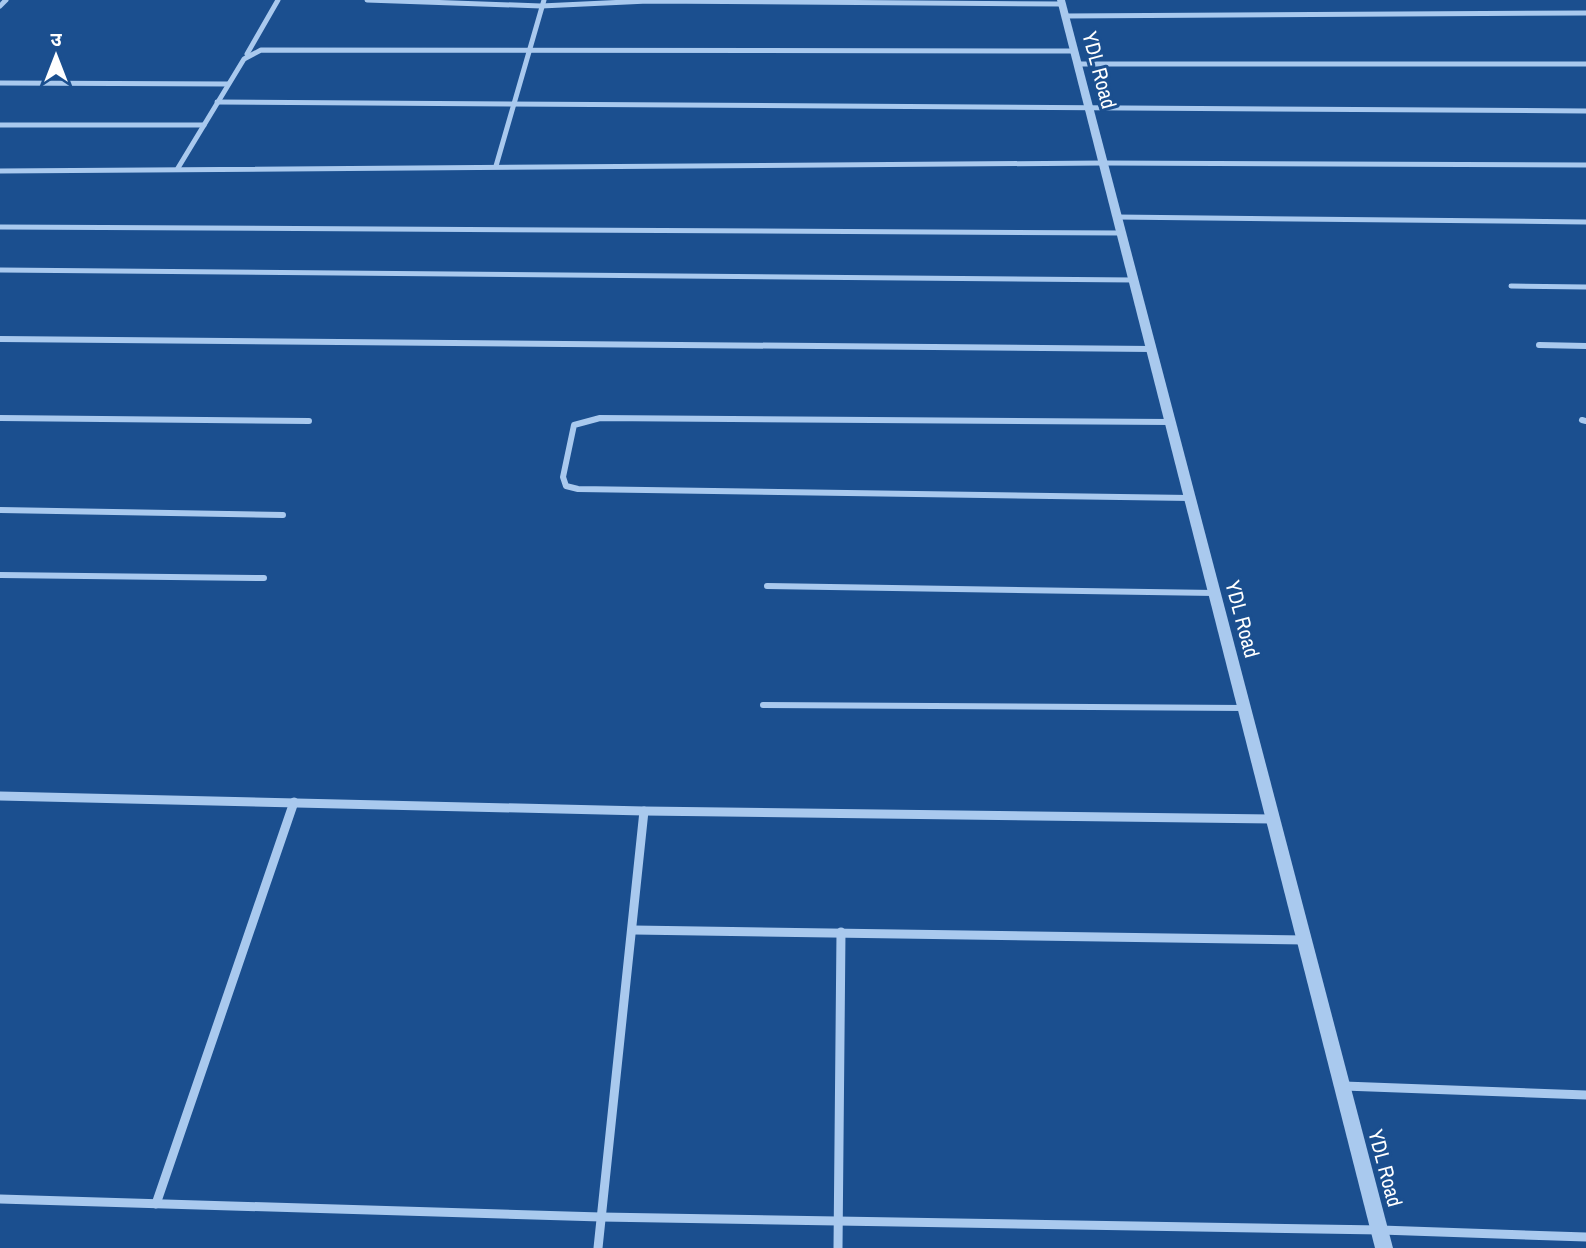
<svg xmlns="http://www.w3.org/2000/svg" width="1586" height="1248" viewBox="0 0 1586 1248" font-family="'Archivo Narrow','Noto Sans Devanagari',sans-serif">
  <style>
    .lines { fill: none; stroke-linecap: round; stroke-linejoin: round }
    .minor-far2 { stroke: #a9c9ee; stroke-width: 5 }
    .minor-far1 { stroke: #a9c9ee; stroke-width: 6 }
    .minor { stroke: #a9c9ee; stroke-width: 9 }
    .tertiary { fill: #a9c9ee; fill-rule: evenodd }
    .labels { text-anchor: middle; stroke-width: 6; stroke-linejoin: round; paint-order: stroke }
    .street-label { font-size: 21px; fill: #fff; stroke: #1b4f8f }
  </style>
  <rect width="100%" height="100%" fill="#1b4f8f"/>
  <g class="lines">
    <!-- minor-far2 -->
    <g class="minor-far2">
      <polyline points="367,0 541,6 648,1 1062,4"/>
      <polyline points="0,6 6,0"/>
      <polyline points="1065,16 1586,13"/>
      <polyline points="247,54 278,0"/>
      <polyline points="1078,64 1586,64"/>
      <polyline points="0,83 228,84"/>
      <polyline points="217,102 1586,111"/>
      <polyline points="0,125 204,125"/>
      <polyline points="496,166 544,0"/>
      <polyline points="178,168 244,59 261,50 1074,51"/>
      <polyline points="0,171 1103,163 1586,165"/>
      <polyline points="1117,217 1586,222"/>
      <polyline points="0,227 1122,233"/>
      <polyline points="0,270 1134,280"/>
      <polyline points="1511,286 1586,287"/>
    </g>
    <!-- minor-far1 -->
    <g class="minor-far1">
      <polyline points="0,339 1152,349"/>
      <polyline points="1539,345 1586,346"/>
      <polyline points="0,418 309,421"/>
      <polyline points="1582,420 1586,421"/>
      <polyline points="1170,422 600,418 574,425 563,477 566,486 578,489 1190,498"/>
      <polyline points="0,510 283,515"/>
      <polyline points="0,575 264,578"/>
      <polyline points="767,586 1215,593"/>
      <polyline points="763,705 1245,708"/>
    </g>
    <!-- minor -->
    <g class="minor">
      <polyline points="0,796 644,811 1273,819"/>
      <polyline points="634,930 1305,940"/>
      <polyline points="1344,1086 1586,1095"/>
      <polyline points="0,1199 601,1217 1381,1230 1586,1237"/>
      <polyline points="156,1204 294,802"/>
      <polyline points="598,1248 644,811"/>
      <polyline points="838,1248 841,932"/>
    </g>
    <!-- tertiary -->
    <polygon class="tertiary" points="1057,0 1065,0 1393,1248 1375,1248"/>
  </g>
  <g class="labels">
    <!-- street labels -->
    <g class="street-label">
      <text transform="translate(1099 70) rotate(75)" y="7">YDL Road</text>
      <text transform="translate(1242 619) rotate(75)" y="7">YDL Road</text>
      <text transform="translate(1385 1168) rotate(75)" y="7">YDL Road</text>
    </g>
  </g>
  <!-- north arrow -->
  <g transform="translate(56 56)" stroke="#1b4f8f" stroke-width="5" paint-order="stroke">
  <path d="M0-5L12 26L0 18L-12 26Z" fill="#ffffff"/>
  <text y="-10" font-size="19" font-weight="bold" text-anchor="middle" fill="#ffffff">उ</text>
  </g>
</svg>
